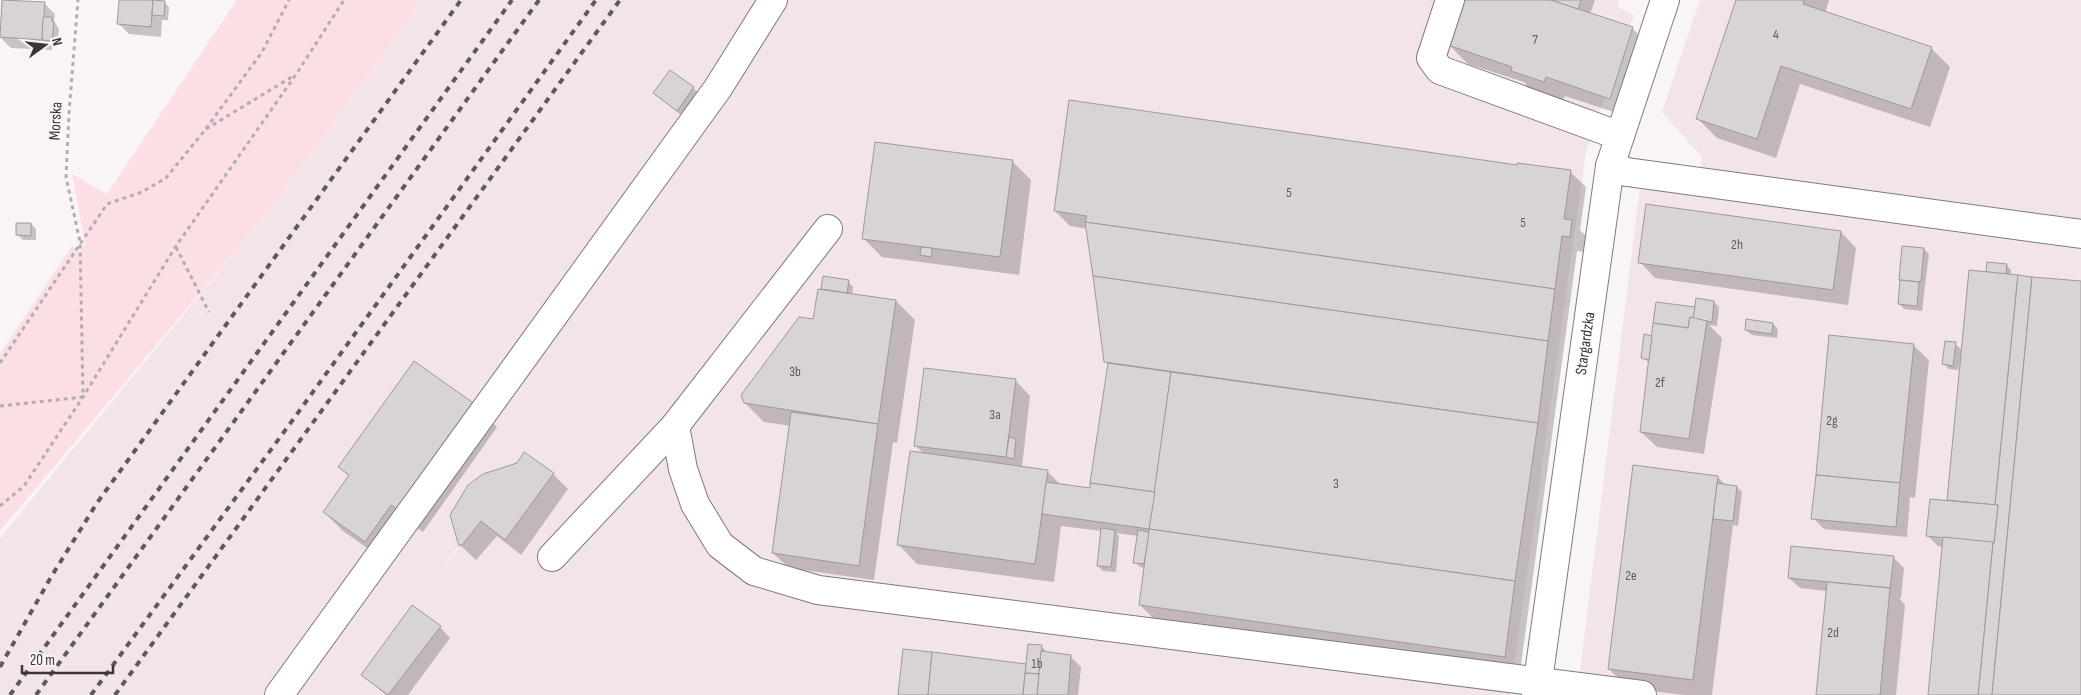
<svg xmlns="http://www.w3.org/2000/svg" width="2081" height="695" font-family="'Sofia Sans Condensed',sans-serif">
	<style>
		.built { fill: #f2e4e7; fill-rule: evenodd }
		.green { fill: #fcdfe4 }
		.shadow { fill: #0003; fill-rule: evenodd }
		.building { fill: #d8d3d4; stroke: #9e999a }
		.lines { fill: none; stroke-linecap: round; stroke-linejoin: round }
		.minor-casing { stroke: #7f7b7c; stroke-width: 30 }
		.path { stroke: #b2aeaf; stroke-width: 3; stroke-dasharray: 4 4; stroke-linecap: butt }
		.minor { stroke: #fff; stroke-width: 28 }
		.rail { stroke: #5d5a5a; stroke-width: 4; stroke-dasharray: 6 6; stroke-linecap: butt }
		.labels { text-anchor: middle; dominant-baseline: central; stroke-width: 5; stroke-linejoin: round; paint-order: stroke }
		.number-label { font-size: 14px; fill: #605d5e }
		.street-label { font-size: 16px; fill: #383636; stroke: #f9f4f5 }
	</style>
	<rect width="100%" height="100%" fill="#f9f4f5"/>
	<g class="built">
		<path d="M 423,0 L 1619,0 L 1617,7 L 1634,15 L 1586,151 L 1510,695 L 0,695 L 0,538 L 264,217 ZM 516,463 L 481,521 L 432,581 L 459,546 L 468,485 L 483,474 Z"/>
		<polygon points="1700,0 2081,0 2081,695 1577,695 1640,187 1696,193 1702,157 1662,112"/>
	</g>
	<polygon class="green" points="237,0 423,0 264,217 0,531 0,354 72,246 79,252 85,244 72,174 107,194"/>
	<g class="shadow">
		<polygon points="4,0 44,3 55,14 54,21 59,29 57,46 52,45 52,50 11,48 0,37"/>
		<polygon points="120,0 161,0 164,2 169,7 168,20 162,20 161,37 129,34 118,23"/>
		<polygon points="1464,0 1595,0 1590,14 1633,29 1652,48 1629,117 1565,96 1563,100 1531,90 1524,82 1468,64 1449,45"/>
		<polygon points="1737,0 1829,0 1825,13 1931,48 1950,67 1930,127 1800,84 1776,158 1717,138 1698,119"/>
		<polygon points="670,71 699,93 682,116 654,93"/>
		<polygon points="1012,161 1031,180 1019,275 882,257 863,238"/>
		<polygon points="1519,166 1570,172 1586,187 1580,230 1587,237 1585,252 1577,251 1520,672 1155,620 1140,605 1145,568 1140,567 1135,562 1138,536 1116,533 1119,536 1116,572 1103,571 1098,566 1102,531 1061,526 1054,582 917,564 898,544 924,454 916,446 1015,380 1030,396 1022,467 1047,471 1061,485 1091,489 1109,365 1106,361 1088,229 1070,226 1055,211"/>
		<polygon points="31,224 36,229 36,240 23,240 18,235"/>
		<polygon points="1841,232 1856,248 1848,305 1655,278 1640,262"/>
		<polygon points="1903,247 1924,249 1929,254 1922,311 1904,309 1899,303"/>
		<path d="M 2006,265 L 2011,270 L 2011,276 L 2081,283 L 2081,695 L 1929,695 L 1944,547 L 1938,546 L 1927,535 L 1950,502 L 1948,500 L 1989,274 ZM 1937,536 L 1944,536 L 1944,539 L 1937,538 Z"/>
		<polygon points="824,278 848,281 853,287 852,295 896,301 915,320 897,443 893,442 874,580 789,568 773,553 791,426 764,422 745,403 815,320"/>
		<polygon points="1714,302 1719,307 1717,326 1709,325 1722,338 1704,454 1657,447 1641,432 1650,363 1643,358 1653,337 1696,309"/>
		<polygon points="1773,324 1778,329 1777,338 1752,335 1746,330"/>
		<polygon points="1955,344 1962,350 1958,370 1949,369 1944,364"/>
		<polygon points="1913,345 1929,360 1915,498 1910,497 1907,537 1824,529 1813,518"/>
		<polygon points="478,408 497,427 423,532 411,523 384,560 343,531 324,512 350,477 339,467"/>
		<polygon points="553,474 568,489 521,555 497,536 476,560 460,545 452,515"/>
		<polygon points="1718,477 1726,486 1737,487 1742,492 1738,526 1733,525 1712,695 1684,695 1628,688 1609,669"/>
		<polygon points="1893,557 1904,568 1901,598 1899,598 1905,605 1896,695 1818,695 1827,591 1800,588 1789,578"/>
		<polygon points="440,627 450,638 408,695 386,695 362,675"/>
		<polygon points="1042,647 1047,652 1070,656 1081,667 1078,695 900,695 1025,665"/>
	</g>
	<g class="building">
		<polygon points="2,0 45,2 42,40 0,37"/>
		<polygon points="119,0 153,0 151,27 117,24"/>
		<polygon points="153,0 165,1 164,16 152,15"/>
		<polygon points="1463,0 1551,0 1633,27 1610,99 1546,77 1544,82 1511,71 1512,67 1448,45"/>
		<polygon points="1551,0 1581,0 1578,9"/>
		<polygon points="1736,0 1804,0 1803,4 1932,47 1911,109 1781,66 1757,139 1696,119"/>
		<polygon points="43,17 52,17 52,22 54,22 52,41 42,40"/>
		<polygon points="670,70 694,87 677,111 653,93"/>
		<polygon points="1069,100 1517,165 1517,163 1571,170 1564,219 1572,220 1570,237 1562,236 1555,289 1085,222 1087,216 1054,211"/>
		<polygon points="875,142 1013,160 1000,257 862,239"/>
		<polygon points="1646,204 1841,231 1833,290 1638,263"/>
		<polygon points="1085,222 1555,289 1548,341 1093,276"/>
		<polygon points="16,223 31,223 31,236 16,235"/>
		<polygon points="1902,246 1924,248 1921,282 1899,280"/>
		<polygon points="921,247 932,248 931,257 920,255"/>
		<polygon points="1987,262 2007,264 2006,274 1986,272"/>
		<polygon points="1969,270 2018,275 1995,505 1947,500"/>
		<polygon points="2018,275 2032,277 1992,695 1978,695 1993,542 1994,543 1998,505 1995,505"/>
		<polygon points="823,276 849,280 847,293 821,289"/>
		<polygon points="1093,276 1548,341 1538,423 1104,362"/>
		<polygon points="2032,277 2081,281 2081,695 1992,695"/>
		<polygon points="1900,280 1919,282 1917,306 1898,304"/>
		<polygon points="818,289 896,300 878,424 744,403 741,395 799,317 813,319"/>
		<polygon points="1696,298 1714,301 1712,322 1693,319"/>
		<polygon points="1656,302 1695,307 1693,318 1690,317 1688,328 1653,323"/>
		<polygon points="1690,317 1707,321 1689,439 1640,432 1653,323 1688,328"/>
		<polygon points="1746,319 1773,323 1772,334 1745,330"/>
		<polygon points="1644,334 1652,336 1649,360 1641,358"/>
		<polygon points="1829,335 1914,344 1900,483 1816,475"/>
		<polygon points="1945,341 1956,342 1953,366 1942,364"/>
		<polygon points="414,361 479,407 404,514 391,505 365,542 323,512 349,475 338,467"/>
		<polygon points="1108,363 1171,372 1155,492 1090,483"/>
		<polygon points="924,368 1016,379 1006,457 914,446"/>
		<polygon points="1171,372 1538,423 1515,581 1149,529"/>
		<polygon points="791,412 878,424 859,566 772,553"/>
		<polygon points="1009,437 1016,439 1014,459 1006,457"/>
		<polygon points="910,451 1048,470 1035,564 897,545"/>
		<polygon points="524,452 554,473 505,540 481,521 463,544 459,546 450,515 468,485 483,474 517,463"/>
		<polygon points="1633,465 1718,476 1693,680 1608,669"/>
		<polygon points="1816,475 1900,483 1896,527 1811,519"/>
		<polygon points="1046,482 1090,488 1090,483 1155,492 1149,529 1042,514"/>
		<polygon points="1717,483 1737,486 1733,521 1713,519"/>
		<polygon points="1930,499 1998,505 1994,543 1926,536"/>
		<polygon points="1101,528 1115,530 1111,567 1097,566"/>
		<polygon points="1149,529 1515,581 1505,657 1139,605"/>
		<polygon points="1138,530 1149,532 1144,564 1133,563"/>
		<polygon points="1943,537 1993,542 1978,695 1928,695"/>
		<polygon points="1791,546 1894,556 1890,588 1788,578"/>
		<polygon points="1827,582 1890,588 1880,695 1816,695"/>
		<polygon points="412,605 441,626 388,695 361,675"/>
		<polygon points="1028,644 1042,645 1039,674 1025,673"/>
		<polygon points="903,649 932,652 928,695 898,695"/>
		<polygon points="1041,651 1071,655 1068,695 1037,695"/>
		<polygon points="932,652 1026,664 1023,695 928,695"/>
		<polygon points="1025,673 1039,674 1037,695 1023,695"/>
	</g>
	<g class="lines">
		<defs>
			<g id="minor">
				<polyline points="1450,0 1431,58 1440,70 1620,136"/>
				<polyline points="1610,166 1627,172 2081,234"/>
				<polyline points="675,426 683,469 695,504 720,545 754,571 818,590 1642,695"/>
				<polyline points="552,557 675,426 828,229"/>
				<polyline points="279,695 718,88 773,0"/>
				<path id="s1" d="M 1536,695 L 1610,166 L 1665,0"/>
			</g>
		</defs>
		<use href="#minor" class="minor-casing"/>
		<g class="path">
			<polyline points="206,129 295,75"/>
			<polyline points="176,247 209,312"/>
			<polyline points="0,363 107,204 142,192 166,178 205,130 262,52 289,0"/>
			<polyline points="0,406 83,397 80,242 66,177 69,113 78,0"/>
			<polyline points="0,506 24,486 83,397 176,246 297,73 344,0"/>
		</g>
		<use href="#minor" class="minor"/>
		<g class="rail">
			<polyline points="0,667 51,577 97,503 461,0"/>
			<polyline points="10,695 512,0"/>
			<polyline points="36,695 539,0"/>
			<polyline points="91,695 292,421 596,0"/>
			<polyline points="115,695 620,0"/>
		</g>
	</g>
	<g class="labels">
		<g class="number-label">
			<text x="1776" y="34">4</text>
			<text x="1535" y="39">7</text>
			<text x="1289" y="192">5</text>
			<text x="1523" y="222">5</text>
			<text x="1737" y="244">2h</text>
			<text x="795" y="371">3b</text>
			<text x="1660" y="382">2f</text>
			<text x="995" y="414">3a</text>
			<text x="1832" y="420">2g</text>
			<text x="1336" y="483">3</text>
			<text x="1631" y="575">2e</text>
			<text x="1833" y="632">2d</text>
			<text x="1037" y="663">1b</text>
		</g>
		<g class="street-label">
			<text transform="translate(56 121) rotate(-87)">Morska</text>
			<text stroke="none"><textPath href="#s1" startOffset="355">Stargardzka</textPath></text>
		</g>
	</g>
	<g transform="translate(45 45) rotate(75)" stroke="#f9f4f5" stroke-width="4" paint-order="stroke">
	<path d="M0-4L9 19L0 12L-9 19Z" fill="#383636"/>
	<text y="-8" font-size="14" font-weight="bold" text-anchor="middle" fill="#383636">N</text>
	</g>
	<path d="M22 665v8h91v-8" fill="none" stroke="#383636" stroke-width="2.5"/>
	<text x="30" y="665" font-size="15" fill="#383636" stroke="#f9f4f5" stroke-width="4" paint-order="stroke">20 m</text>
</svg>
